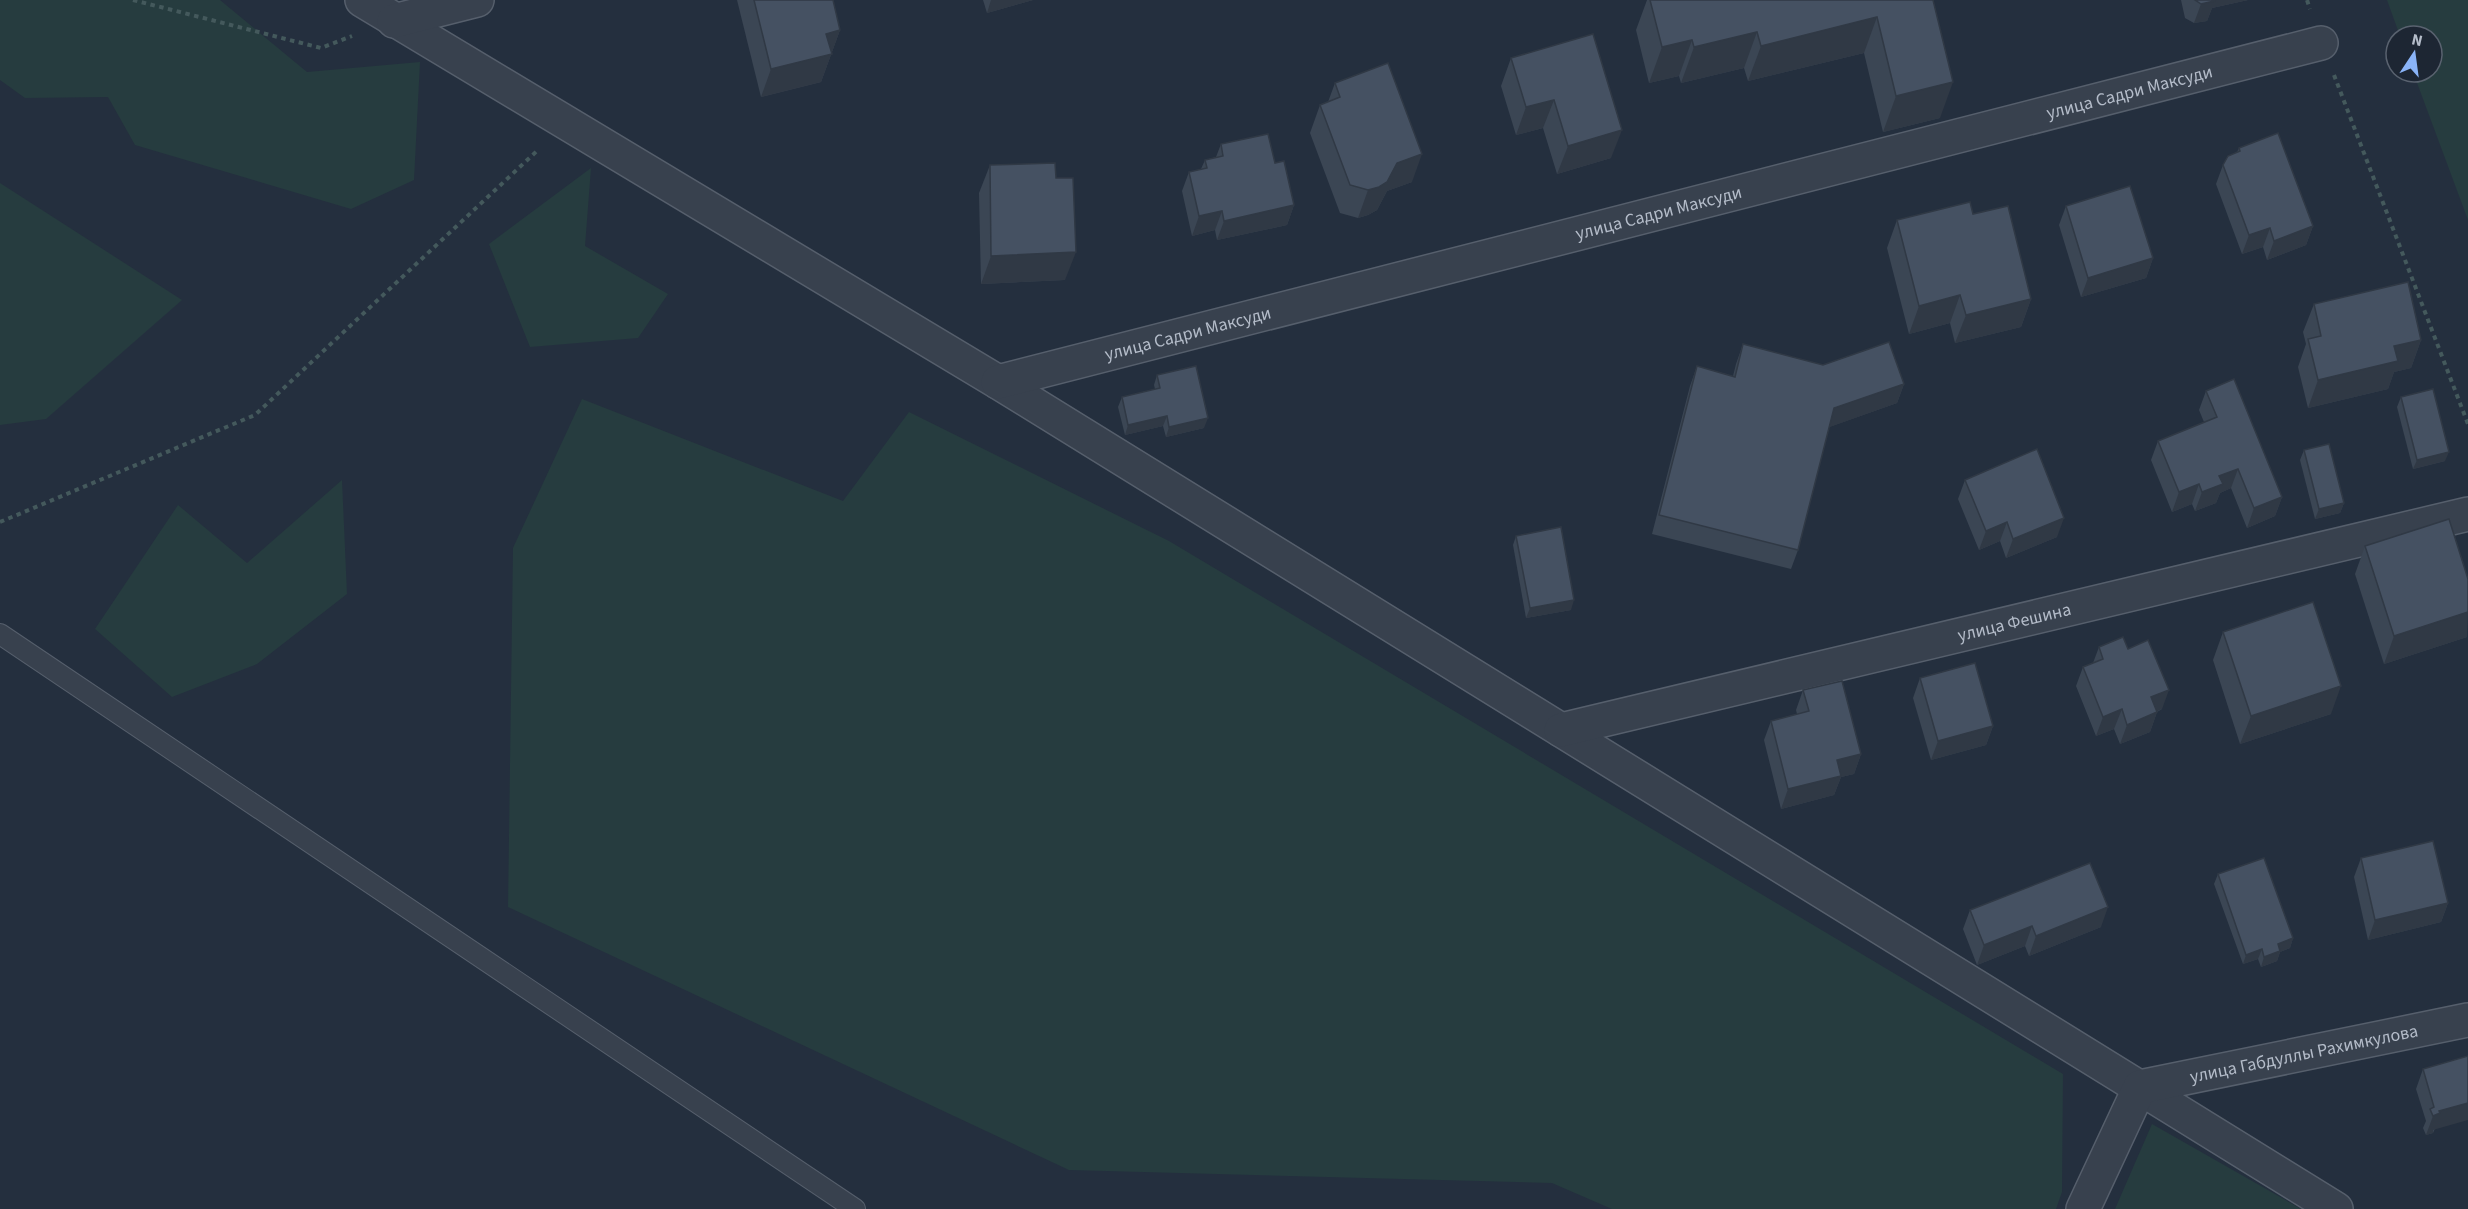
<svg xmlns="http://www.w3.org/2000/svg" width="2468" height="1209" font-family="'Source Sans 3',sans-serif">
	<style>
		.green { fill: #263c3f }
		.lines { fill: none; stroke-linecap: round; stroke-linejoin: round }
		.service-casing { stroke: #565f6c; stroke-width: 22 }
		.minor-casing { stroke: #565f6c; stroke-width: 36 }
		.path { stroke: #44595c; stroke-width: 4; stroke-dasharray: 4.5 4.5; stroke-linecap: butt }
		.service { stroke: #38414e; stroke-width: 20 }
		.minor { stroke: #38414e; stroke-width: 33 }
		.wall { fill: #3b4654 }
		.shaded-wall { fill: #303945 }
		.building { fill: #455162; stroke: #303945; stroke-width: 1.5 }
		.labels { text-anchor: middle; dominant-baseline: central; stroke-width: 6; stroke-linejoin: round; paint-order: stroke }
		.street-label { font-size: 18px; fill: #b4bcc9; stroke: #1d2633 }
	</style>
	<rect width="100%" height="100%" fill="#242f3e"/>
	<g class="green">
		<polygon points="0,0 220,0 307,72 420,62 414,180 351,209 135,145 108,97 25,98 0,80"/>
		<polygon points="2387,0 2468,0 2468,220 2413,72 2432,72 2432,36 2400,36"/>
		<polygon points="591,168 585,246 668,294 638,338 530,347 489,244"/>
		<polygon points="0,183 182,300 46,419 0,425"/>
		<polygon points="582,399 843,501 909,412 1169,541 2063,1074 2062,1192 2056,1209 1612,1209 1552,1183 1069,1170 508,907 513,548"/>
		<polygon points="342,480 347,594 257,664 172,697 95,629 178,505 247,563"/>
		<polygon points="2152,1124 2301,1209 2115,1209"/>
	</g>
	<g class="lines">
		<defs>
			<polyline id="service" points="0,634 855,1209"/>
			<g id="minor">
				<polyline points="362,0 998,382 2336,1209"/>
				<polyline points="394,21 477,0"/>
				<path id="s1" d="M 998,382 L 2321,43"/>
				<path id="s2" d="M 1561,730 L 2468,514"/>
				<path id="s3" d="M 2083,1209 L 2140,1087 L 2468,1020"/>
			</g>
		</defs>
		<use href="#service" class="service-casing"/>
		<use href="#minor" class="minor-casing"/>
		<g class="path">
			<polyline points="133,0 321,48 352,36"/>
			<polyline points="2307,0 2310,9"/>
			<polyline points="2334,75 2468,424"/>
			<polyline points="0,522 255,415 539,149"/>
		</g>
		<use href="#service" class="service"/>
		<use href="#minor" class="minor"/>
	</g>
	<g class="wall">
		<polygon points="737,0 833,0 840,30 821,82 761,97"/>
		<polygon points="983,0 1033,0 987,13"/>
		<polygon points="1647,0 1933,0 1940,118 1883,132 1864,53 1748,81 1744,68 1681,83 1679,76 1649,83 1636,30"/>
		<polygon points="2181,0 2248,0 2212,8 2207,21 2194,23 2185,18"/>
		<polygon points="1511,58 1611,158 1557,174 1543,128 1516,135 1501,86"/>
		<polygon points="1335,83 1412,182 1387,191 1377,210 1368,215 1358,218 1340,213 1310,133 1320,105 1328,102"/>
		<polygon points="1221,144 1275,163 1294,205 1287,225 1217,240 1215,230 1192,236 1182,191 1189,172 1201,169 1205,160 1216,157"/>
		<polygon points="2239,148 2313,226 2306,245 2267,260 2263,247 2242,254 2216,184 2223,165 2237,152"/>
		<polygon points="990,165 1056,178 1065,280 981,284 979,193"/>
		<polygon points="2066,206 2153,258 2146,278 2081,297 2059,225"/>
		<polygon points="1973,214 2031,299 2021,327 1955,343 1950,323 1909,334 1887,248 1897,220"/>
		<polygon points="2314,304 2421,340 2411,368 2394,372 2388,389 2308,408 2298,367 2306,344 2303,332"/>
		<polygon points="1743,344 1823,365 1904,384 1897,403 1829,427 1798,550 1791,569 1652,534 1690,386 1697,366 1733,376 1736,364"/>
		<polygon points="1157,375 1204,428 1166,437 1163,426 1125,435 1118,407 1122,397 1155,389 1154,385"/>
		<polygon points="2206,391 2282,497 2275,516 2247,528 2231,488 2220,493 2216,503 2195,511 2192,504 2172,512 2151,460 2158,441 2204,422 2199,410"/>
		<polygon points="2401,397 2445,461 2413,469 2397,407"/>
		<polygon points="2304,450 2344,503 2340,513 2315,519 2300,460"/>
		<polygon points="1965,480 2057,537 2006,558 2000,541 1979,550 1958,499"/>
		<polygon points="1516,536 1571,610 1526,618 1513,545"/>
		<polygon points="2365,546 2467,637 2384,664 2355,574"/>
		<polygon points="2223,632 2331,714 2240,744 2213,660"/>
		<polygon points="2099,647 2128,649 2162,709 2157,712 2150,732 2120,744 2114,729 2096,736 2076,686 2083,667 2093,663"/>
		<polygon points="1920,678 1993,726 1986,745 1931,760 1913,698"/>
		<polygon points="1803,690 1861,754 1854,774 1841,777 1834,795 1781,809 1764,740 1771,721 1797,714 1796,710"/>
		<polygon points="2361,858 2448,903 2441,922 2368,940 2354,877"/>
		<polygon points="2218,874 2293,938 2290,948 2280,952 2277,961 2261,967 2258,959 2243,964 2214,884"/>
		<polygon points="1970,910 2101,927 2029,956 2025,946 1977,965 1963,929"/>
		<polygon points="2468,1056 2433,1133 2426,1135 2423,1128 2426,1121 2416,1089 2423,1069"/>
	</g>
	<g class="shaded-wall">
		<polygon points="991,0 1033,0 987,13"/>
		<polygon points="2215,0 2248,0 2212,8 2207,21 2194,23 2201,4"/>
		<polygon points="1877,17 1864,53 1748,81 1761,46"/>
		<polygon points="840,30 821,82 761,97 771,69 826,34"/>
		<polygon points="1757,32 1744,68 1681,83 1694,47"/>
		<polygon points="1692,40 1679,76 1649,83 1662,47"/>
		<polygon points="1953,82 1940,118 1883,132 1896,96"/>
		<polygon points="1554,100 1543,128 1516,135 1526,107"/>
		<polygon points="1622,130 1611,158 1557,174 1568,146"/>
		<polygon points="1422,154 1412,182 1387,191 1377,210 1368,215 1358,218 1368,190 1397,163"/>
		<polygon points="1294,205 1287,225 1217,240 1224,221"/>
		<polygon points="1222,211 1215,230 1192,236 1199,216"/>
		<polygon points="2313,226 2306,245 2267,260 2274,241"/>
		<polygon points="2270,228 2263,247 2242,254 2249,235"/>
		<polygon points="1076,252 1065,280 981,284 991,256"/>
		<polygon points="2153,258 2146,278 2081,297 2088,278"/>
		<polygon points="1960,295 1950,323 1909,334 1919,306"/>
		<polygon points="2031,299 2021,327 1955,343 1966,315"/>
		<polygon points="2421,340 2411,368 2394,372 2388,389 2308,408 2318,380 2394,346"/>
		<polygon points="1904,384 1897,403 1827,428 1834,408"/>
		<polygon points="1167,416 1163,426 1125,435 1128,425"/>
		<polygon points="1208,418 1204,428 1166,437 1169,427"/>
		<polygon points="2449,452 2445,461 2413,469 2417,460"/>
		<polygon points="2238,469 2231,488 2220,493 2216,503 2195,511 2202,492 2219,476"/>
		<polygon points="2199,484 2192,504 2172,512 2179,492"/>
		<polygon points="2282,497 2275,516 2247,528 2254,508"/>
		<polygon points="2344,503 2340,513 2315,519 2319,509"/>
		<polygon points="2064,518 2057,537 2006,558 2013,539"/>
		<polygon points="2007,522 2000,541 1979,550 1986,531"/>
		<polygon points="1574,600 1571,610 1526,618 1530,608"/>
		<polygon points="2468,612 2467,637 2384,664 2394,636"/>
		<polygon points="2341,686 2331,714 2240,744 2251,716"/>
		<polygon points="2169,690 2162,709 2144,717 2151,697"/>
		<polygon points="2122,709 2114,729 2096,736 2103,717"/>
		<polygon points="2157,712 2150,732 2120,744 2127,725"/>
		<polygon points="1993,726 1986,745 1931,760 1938,741"/>
		<polygon points="1861,754 1854,774 1841,777 1834,795 1781,809 1788,789 1837,760"/>
		<polygon points="2448,903 2441,922 2368,940 2375,920"/>
		<polygon points="2108,907 2101,927 2029,956 2036,936"/>
		<polygon points="2032,926 2025,946 1977,965 1984,945"/>
		<polygon points="2293,938 2290,948 2280,952 2277,961 2261,967 2264,957 2278,944"/>
		<polygon points="2262,949 2258,959 2243,964 2246,955"/>
		<polygon points="2468,1103 2468,1120 2433,1130 2433,1133 2426,1135 2433,1116 2439,1111"/>
	</g>
	<g class="building">
		<polygon points="754,0 833,0 840,30 826,34 832,54 771,69"/>
		<polygon points="1650,0 1933,0 1953,82 1896,96 1877,17 1761,46 1757,32 1694,47 1692,40 1662,47"/>
		<polygon points="2195,0 2215,0 2214,1 2201,4"/>
		<polygon points="1593,34 1622,130 1568,146 1554,100 1526,107 1511,58"/>
		<polygon points="1388,63 1422,154 1397,163 1387,182 1379,187 1368,190 1350,185 1320,105 1340,97 1335,83"/>
		<polygon points="2278,133 2313,226 2274,241 2270,228 2249,235 2223,165 2228,156 2240,151 2239,148"/>
		<polygon points="1268,134 1275,163 1284,161 1294,205 1224,221 1222,211 1199,216 1189,172 1207,168 1205,160 1223,156 1221,144"/>
		<polygon points="1055,163 1056,178 1073,178 1076,252 991,256 990,165"/>
		<polygon points="2130,186 2153,258 2088,278 2066,206"/>
		<polygon points="1970,202 1973,214 2008,206 2031,299 1966,315 1960,295 1919,306 1897,220"/>
		<polygon points="2408,282 2421,340 2394,346 2398,361 2318,380 2308,339 2321,336 2314,304"/>
		<polygon points="1889,342 1904,384 1834,408 1798,550 1659,515 1697,366 1735,377 1743,344 1823,365"/>
		<polygon points="1196,366 1208,418 1169,427 1167,416 1128,425 1122,397 1160,388 1157,375"/>
		<polygon points="2234,379 2282,497 2254,508 2238,469 2219,476 2223,484 2202,492 2199,484 2179,492 2158,441 2217,417 2206,391"/>
		<polygon points="2433,389 2449,452 2417,460 2401,397"/>
		<polygon points="2329,444 2344,503 2319,509 2304,450"/>
		<polygon points="2037,449 2064,518 2013,539 2007,522 1986,531 1965,480"/>
		<polygon points="2449,519 2468,579 2468,612 2394,636 2365,546"/>
		<polygon points="1561,527 1574,600 1530,608 1516,536"/>
		<polygon points="2313,602 2341,686 2251,716 2223,632"/>
		<polygon points="2123,637 2128,649 2148,640 2169,690 2151,697 2157,712 2127,725 2122,709 2103,717 2083,667 2103,659 2099,647"/>
		<polygon points="1975,663 1993,726 1938,741 1920,678"/>
		<polygon points="1842,681 1861,754 1837,760 1841,776 1788,789 1771,721 1809,711 1803,690"/>
		<polygon points="2433,841 2448,903 2375,920 2361,858"/>
		<polygon points="2264,858 2293,938 2278,944 2280,951 2264,957 2262,949 2246,955 2218,874"/>
		<polygon points="2090,863 2108,907 2036,936 2032,926 1984,945 1970,910"/>
		<polygon points="2468,1056 2468,1103 2439,1111 2440,1113 2433,1116 2430,1109 2434,1107 2423,1069"/>
	</g>
	<g class="labels">
		<g class="street-label">
			<text stroke="none"><textPath href="#s1" startOffset="1168">улица Садри Максуди</textPath></text>
			<text stroke="none"><textPath href="#s1" startOffset="682">улица Садри Максуди</textPath></text>
			<text stroke="none"><textPath href="#s1" startOffset="196">улица Садри Максуди</textPath></text>
			<text stroke="none"><textPath href="#s2" startOffset="466">улица Фешина</textPath></text>
			<text stroke="none"><textPath href="#s3" startOffset="302">улица Габдуллы Рахимкулова</textPath></text>
		</g>
	</g>
	<g transform="translate(2414 54) rotate(13)"><circle r="28" fill="#1d2633" stroke="#59626f" stroke-width="1.5"/>
	<path d="M0-4.5L10 22L0 15L-10 22Z" fill="#8ab4f8"/>
	<text y="-9" font-size="16" font-weight="bold" text-anchor="middle" fill="#b4bcc9">N</text>
	</g>
</svg>
